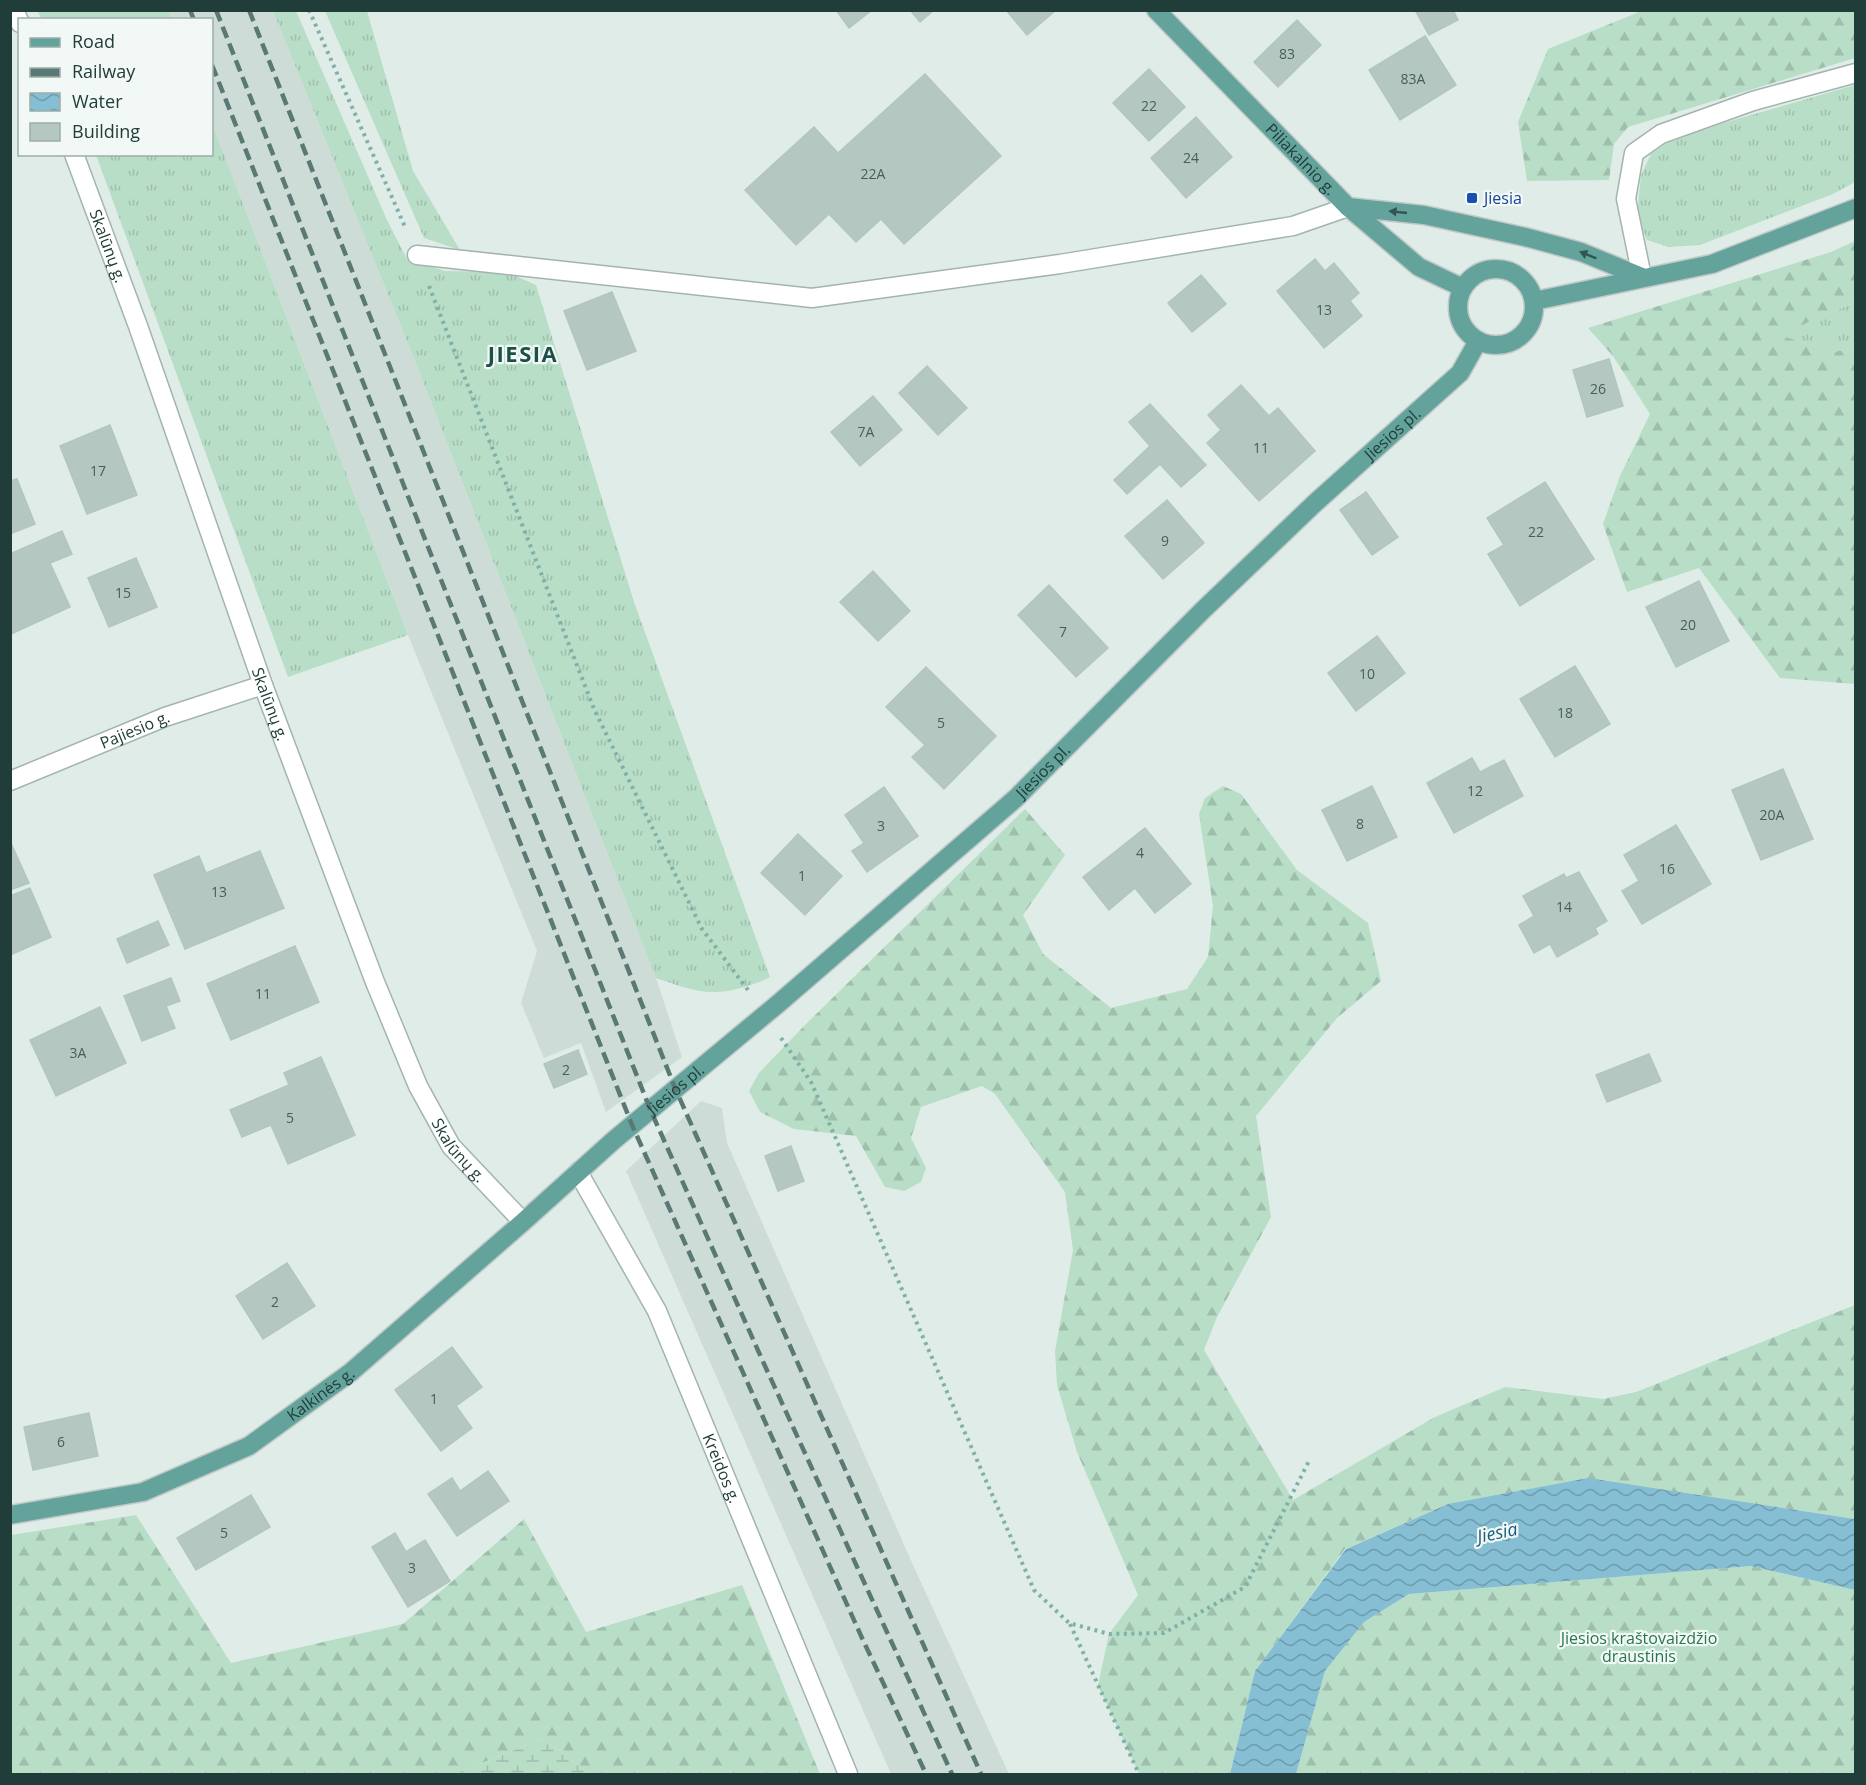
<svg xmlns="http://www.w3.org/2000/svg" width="1866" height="1785" font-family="'Open Sans',sans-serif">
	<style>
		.built { fill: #cedcd7 }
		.grass { fill: url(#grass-tufts) }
		.forest { fill: url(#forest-firs) }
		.wetland { fill: url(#wetland-marsh) }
		.water { fill: url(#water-waves) }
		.building { fill: #b5c7c1; stroke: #b2c6c0; stroke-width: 1.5 }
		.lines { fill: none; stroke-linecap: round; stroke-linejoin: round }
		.minor-casing { stroke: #a3b4b0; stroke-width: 21 }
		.major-casing { stroke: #c1c9c8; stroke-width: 21 }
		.path { stroke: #7fb1a7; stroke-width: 4; stroke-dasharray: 3 4.5; stroke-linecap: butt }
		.minor { stroke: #fff; stroke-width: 18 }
		.major { stroke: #63a39b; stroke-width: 18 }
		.rail { stroke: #5a7974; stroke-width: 4.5; stroke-dasharray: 12 6; stroke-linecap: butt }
		.oneway { fill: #315652 }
		.transit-dot { fill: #1a4fb4; stroke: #f1f8f5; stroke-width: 2 }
		.labels { text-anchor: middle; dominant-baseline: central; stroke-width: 4.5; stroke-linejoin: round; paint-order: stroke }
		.number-label { font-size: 14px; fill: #45605b }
		.street-label { font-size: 16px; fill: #203d39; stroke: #f1f8f5 }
		.transit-label { font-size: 16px; fill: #164399; stroke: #f1f8f5; text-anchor: start }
		.park-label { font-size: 16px; fill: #297550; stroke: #f1f8f5 }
		.water-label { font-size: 18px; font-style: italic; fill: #185e7b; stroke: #f1f8f5 }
		.district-label { font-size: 22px; font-weight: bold; letter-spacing: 1.5px; fill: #1b5049; stroke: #f1f8f5 }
	</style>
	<defs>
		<pattern id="grass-tufts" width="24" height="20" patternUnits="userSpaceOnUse" patternTransform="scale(1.5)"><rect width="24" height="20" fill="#b8dec7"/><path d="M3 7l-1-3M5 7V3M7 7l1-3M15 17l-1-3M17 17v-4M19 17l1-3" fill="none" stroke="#9ebfac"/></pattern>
		<pattern id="forest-firs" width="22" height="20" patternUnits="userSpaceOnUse" patternTransform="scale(1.5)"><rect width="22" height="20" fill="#b8dec7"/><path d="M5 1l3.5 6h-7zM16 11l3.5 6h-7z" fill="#9ebfac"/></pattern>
		<pattern id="wetland-marsh" width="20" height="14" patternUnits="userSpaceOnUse" patternTransform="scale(1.5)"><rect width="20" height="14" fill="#b8dec7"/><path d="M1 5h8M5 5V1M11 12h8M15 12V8" fill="none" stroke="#9ebfac"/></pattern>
		<pattern id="water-waves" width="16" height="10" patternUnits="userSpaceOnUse" patternTransform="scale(1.5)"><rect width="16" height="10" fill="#86bed3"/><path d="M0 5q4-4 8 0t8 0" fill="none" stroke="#6d9cac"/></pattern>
	</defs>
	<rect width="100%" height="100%" fill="#e0ece8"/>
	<g class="built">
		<polygon points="168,11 273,11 415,361 656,978 682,1057 606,1112 581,1043 544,1058 521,1003 537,951 408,635 212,123 212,20 172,19"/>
		<polygon points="701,1101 722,1108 727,1143 913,1565 1009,1774 891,1774 626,1171"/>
	</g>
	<g class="grass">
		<polygon points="37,11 168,11 172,19 42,19"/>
		<path d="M 273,11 L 296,11 L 387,220 L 407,259 L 445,271 L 507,272 L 536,285 L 634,602 L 770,977 C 757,984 731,992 716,992 C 696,993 674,984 656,978 L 415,361 Z"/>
		<polygon points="325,11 367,11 413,171 460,250 424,238"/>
		<polygon points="1855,85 1855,182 1833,194 1700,245 1669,247 1647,240 1637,215 1641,175 1651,154 1667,143 1720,124"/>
		<polygon points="212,123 408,635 288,677 96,155 212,154"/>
		<polygon points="1855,302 1855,348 1833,352 1778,335"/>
	</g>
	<g class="forest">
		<polygon points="1644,10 1855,11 1855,58 1628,127 1614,144 1609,180 1527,181 1518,122 1548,49"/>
		<polygon points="1855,241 1855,302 1779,335 1833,352 1855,348 1855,684 1780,678 1699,568 1627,592 1603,524 1620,476 1650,414 1613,356 1588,328 1831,252"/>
		<polygon points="1223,786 1241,794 1297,870 1368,923 1381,981 1337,1018 1256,1116 1271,1217 1217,1317 1204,1350 1293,1500 1433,1418 1505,1387 1603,1399 1636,1392 1855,1305 1855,1519 1776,1507 1448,1504 1345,1549 1255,1671 1230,1774 1139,1774 1098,1685 1109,1634 1138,1595 1077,1452 1057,1385 1055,1351 1073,1250 1065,1192 995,1094 982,1086 921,1107 911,1138 926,1168 921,1182 904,1191 885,1187 856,1136 794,1129 760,1112 749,1091 759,1073 804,1026 1025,809 1065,855 1023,915 1043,954 1111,1008 1187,989 1208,957 1213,906 1199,814 1205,798"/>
		<polygon points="136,1515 231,1663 403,1624 524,1519 586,1632 742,1585 820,1774 591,1774 543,1739 454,1774 11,1774 11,1535"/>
		<polygon points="1751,1566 1855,1590 1855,1774 1296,1774 1325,1671 1364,1622 1409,1594"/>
	</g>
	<polygon class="wetland" points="543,1739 591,1774 454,1774"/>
	<polygon class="water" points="1588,1478 1855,1519 1855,1590 1751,1566 1409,1594 1364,1622 1325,1671 1296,1774 1230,1774 1255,1671 1346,1549 1448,1504"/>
	<g class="building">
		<polygon points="836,10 872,10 849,28"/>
		<polygon points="910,10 934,10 920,22"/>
		<polygon points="1006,10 1056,10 1027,35"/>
		<polygon points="1415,10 1453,10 1458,20 1429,35"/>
		<polygon points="1297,20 1321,45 1278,87 1254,62"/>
		<polygon points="1425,36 1456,85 1400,120 1369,70"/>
		<polygon points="1149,69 1185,107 1149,141 1113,103"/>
		<polygon points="925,74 1001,156 904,244 881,219 856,242 829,214 796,245 745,190 814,127 838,153"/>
		<polygon points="1196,117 1232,157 1186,198 1151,158"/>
		<polygon points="1315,259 1325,271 1334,263 1359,293 1350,301 1362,316 1324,348 1277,291"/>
		<polygon points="1201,275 1226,304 1192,332 1168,303"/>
		<polygon points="612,292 636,351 587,370 564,311"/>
		<polygon points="1609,359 1623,406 1587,417 1573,370"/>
		<polygon points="927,366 967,408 938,435 899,393"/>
		<polygon points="1241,385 1269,416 1278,408 1315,451 1259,501 1207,443 1221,430 1208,415"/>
		<polygon points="873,396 902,430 860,466 831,432"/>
		<polygon points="1150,404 1206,465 1181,487 1160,464 1127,494 1114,480 1150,446 1129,422"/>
		<polygon points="110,425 137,495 87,514 60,446"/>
		<polygon points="17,479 35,524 10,534 10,481"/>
		<polygon points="1545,482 1594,559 1520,606 1488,554 1504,545 1487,518"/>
		<polygon points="1366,492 1398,537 1372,555 1340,510"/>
		<polygon points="1167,500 1204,543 1163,579 1125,536"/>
		<polygon points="62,531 72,554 50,563 70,607 11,634 10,554"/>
		<polygon points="136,558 157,607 109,627 88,578"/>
		<polygon points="873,571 910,611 878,641 840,602"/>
		<polygon points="1699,581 1729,641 1676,667 1646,607"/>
		<polygon points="1049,585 1108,648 1076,677 1018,615"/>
		<polygon points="1377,636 1405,673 1356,711 1328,673"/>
		<polygon points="1575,666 1610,724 1555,757 1520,699"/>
		<polygon points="926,667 996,736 944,789 912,757 925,745 886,707"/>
		<polygon points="1472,758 1480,772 1504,760 1523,796 1454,833 1427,783"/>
		<polygon points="1783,769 1813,839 1761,860 1732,790"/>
		<polygon points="1372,786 1397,837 1347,861 1322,810"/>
		<polygon points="884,787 918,836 867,872 852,851 864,843 845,815"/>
		<polygon points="1676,825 1711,884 1642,924 1622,891 1639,881 1624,855"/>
		<polygon points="1145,828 1191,884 1155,913 1135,888 1109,910 1083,877"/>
		<polygon points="798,834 842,876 805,915 761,873"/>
		<polygon points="10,841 29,883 10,890"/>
		<polygon points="260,851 284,908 185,949 154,875 199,856 206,873"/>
		<polygon points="1579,872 1607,921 1595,928 1598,934 1557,957 1550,944 1534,953 1519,925 1534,916 1523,896 1564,874 1566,878"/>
		<polygon points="30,888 51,937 10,955 10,896"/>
		<polygon points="158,921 169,945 127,963 117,939"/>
		<polygon points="295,946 319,1002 231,1040 207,984"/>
		<polygon points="171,978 180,1001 166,1006 175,1028 142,1041 124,996"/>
		<polygon points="100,1007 126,1063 56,1096 30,1040"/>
		<polygon points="578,1050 587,1074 554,1088 544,1064"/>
		<polygon points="1649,1054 1661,1081 1607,1102 1596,1075"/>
		<polygon points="321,1057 355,1135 288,1164 271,1125 242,1137 230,1110 289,1085 284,1073"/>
		<polygon points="791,1146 804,1181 778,1191 765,1156"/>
		<polygon points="287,1263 315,1306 263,1339 236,1296"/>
		<polygon points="452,1347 482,1387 456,1406 472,1428 441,1451 395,1390"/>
		<polygon points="89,1413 98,1456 33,1470 24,1427"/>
		<polygon points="488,1471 509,1501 457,1536 428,1494 452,1478 460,1491"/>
		<polygon points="251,1495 270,1527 196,1570 177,1538"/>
		<polygon points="395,1533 406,1552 425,1540 450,1581 408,1607 372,1547"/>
	</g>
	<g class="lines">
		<defs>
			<g id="minor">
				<polyline points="14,10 20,23"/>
				<path id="s1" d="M 74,154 L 138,326 L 263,685 L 375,982 L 418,1086 L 451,1146 L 523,1222"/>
				<polyline points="417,255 812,298 1060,264 1293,226 1348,207"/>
				<polyline points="1642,277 1626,199 1634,153 1661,134 1753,101 1856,73"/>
				<path id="s2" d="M 10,781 L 165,717 L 263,685"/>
				<path id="s3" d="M 578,1172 L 657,1311 L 848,1774"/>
			</g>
			<g id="major">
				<path id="s4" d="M 1156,10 L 1348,207 L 1419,267 L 1463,288"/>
				<polyline points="1348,207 1424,215 1525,237 1581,252 1642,277"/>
				<circle cx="1496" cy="307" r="38"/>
				<polyline points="1534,301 1712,264 1856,208"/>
				<path id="s5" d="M 10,1515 L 143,1492 L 249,1446 L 351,1372 L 523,1222 L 614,1140 L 779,1003 L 1016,798 L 1203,610 L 1315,503 L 1460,373 L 1478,341"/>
			</g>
		</defs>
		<use href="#minor" class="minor-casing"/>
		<use href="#major" class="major-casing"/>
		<g class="path">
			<polyline points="309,10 406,229"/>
			<polyline points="429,286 594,709 702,929 748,990"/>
			<polyline points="781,1038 811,1082 1034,1590 1069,1623 1109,1634 1164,1633 1245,1587 1310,1459"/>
			<polyline points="1070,1624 1139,1774"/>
		</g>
		<use href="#minor" class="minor"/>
		<use href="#major" class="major"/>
		<g class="rail">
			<polyline points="190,10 194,20"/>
			<polyline points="216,10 650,1109 765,1366 952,1774"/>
			<polyline points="249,10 675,1088 981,1774"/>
			<polyline points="212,65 632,1125 862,1638 926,1774"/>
		</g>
	</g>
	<defs><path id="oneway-solid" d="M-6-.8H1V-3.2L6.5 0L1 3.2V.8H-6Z" transform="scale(1.5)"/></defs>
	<g class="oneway">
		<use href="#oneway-solid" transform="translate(1398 212) rotate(-174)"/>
		<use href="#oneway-solid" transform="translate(1588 255) rotate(-158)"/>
	</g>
	<rect class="transit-dot" x="1466" y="192" width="12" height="12" rx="3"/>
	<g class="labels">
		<g class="number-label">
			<text x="1287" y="53">83</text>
			<text x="1413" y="78">83A</text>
			<text x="1149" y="105">22</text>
			<text x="1191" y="157">24</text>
			<text x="873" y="173">22A</text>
			<text x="1324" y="309">13</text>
			<text x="1598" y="388">26</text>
			<text x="866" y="431">7A</text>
			<text x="1261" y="447">11</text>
			<text x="98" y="470">17</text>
			<text x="1536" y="531">22</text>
			<text x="1165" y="540">9</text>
			<text x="123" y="592">15</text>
			<text x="1688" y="624">20</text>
			<text x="1063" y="631">7</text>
			<text x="1367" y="673">10</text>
			<text x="1565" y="712">18</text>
			<text x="941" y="722">5</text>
			<text x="1475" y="790">12</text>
			<text x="1772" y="814">20A</text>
			<text x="1360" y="823">8</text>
			<text x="881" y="825">3</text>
			<text x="1140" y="852">4</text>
			<text x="1667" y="868">16</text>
			<text x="802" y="875">1</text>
			<text x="219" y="891">13</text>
			<text x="1564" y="906">14</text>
			<text x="263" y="993">11</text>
			<text x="78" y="1052">3A</text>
			<text x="566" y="1069">2</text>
			<text x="290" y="1117">5</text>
			<text x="275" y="1301">2</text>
			<text x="434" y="1398">1</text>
			<text x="61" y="1441">6</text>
			<text x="224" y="1532">5</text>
			<text x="412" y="1567">3</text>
		</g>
		<g class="street-label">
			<text stroke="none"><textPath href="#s4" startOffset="208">Piliakalnio g.</textPath></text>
			<text stroke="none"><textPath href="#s1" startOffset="98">Skalūnų g.</textPath></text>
			<text stroke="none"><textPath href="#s5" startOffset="1779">Jiesios pl.</textPath></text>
			<text stroke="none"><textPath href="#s1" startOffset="584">Skalūnų g.</textPath></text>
			<text stroke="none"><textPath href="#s2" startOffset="135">Pajiesio g.</textPath></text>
			<text stroke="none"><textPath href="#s5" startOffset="1293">Jiesios pl.</textPath></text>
			<text stroke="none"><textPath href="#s5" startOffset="807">Jiesios pl.</textPath></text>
			<text stroke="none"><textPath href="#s1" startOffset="1070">Skalūnų g.</textPath></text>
			<text stroke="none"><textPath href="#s5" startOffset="339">Kalkinės g.</textPath></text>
			<text stroke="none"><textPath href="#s3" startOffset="330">Kreidos g.</textPath></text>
		</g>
		<g class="transit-label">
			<text x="1484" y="198">Jiesia</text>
		</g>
		<g class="park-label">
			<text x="1639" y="1638">Jiesios kraštovaizdžio<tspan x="1639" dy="18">draustinis</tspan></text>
		</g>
		<g class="water-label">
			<text transform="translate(1497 1532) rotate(-12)">Jiesia</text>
		</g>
		<g class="district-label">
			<text x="523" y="353">JIESIA</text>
		</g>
	</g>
	<rect width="1866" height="1785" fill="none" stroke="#203d39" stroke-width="24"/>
	<rect x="18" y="18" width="195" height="138" fill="#f1f8f5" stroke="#9dadaa" stroke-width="1.5"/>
	<rect x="30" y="38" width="30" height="9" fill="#63a39b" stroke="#9dadaa" stroke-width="1.5"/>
	<text x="72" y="48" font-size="18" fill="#203d39">Road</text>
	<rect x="30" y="68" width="30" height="9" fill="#5a7974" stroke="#9dadaa" stroke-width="1.5"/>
	<text x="72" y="78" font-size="18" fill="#203d39">Railway</text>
	<rect x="30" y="93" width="30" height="18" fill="url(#water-waves)" stroke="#9dadaa" stroke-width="1.5"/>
	<text x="72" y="108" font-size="18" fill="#203d39">Water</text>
	<rect x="30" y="123" width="30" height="18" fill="#b5c7c1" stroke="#9dadaa" stroke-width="1.5"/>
	<text x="72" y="138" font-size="18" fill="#203d39">Building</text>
</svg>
